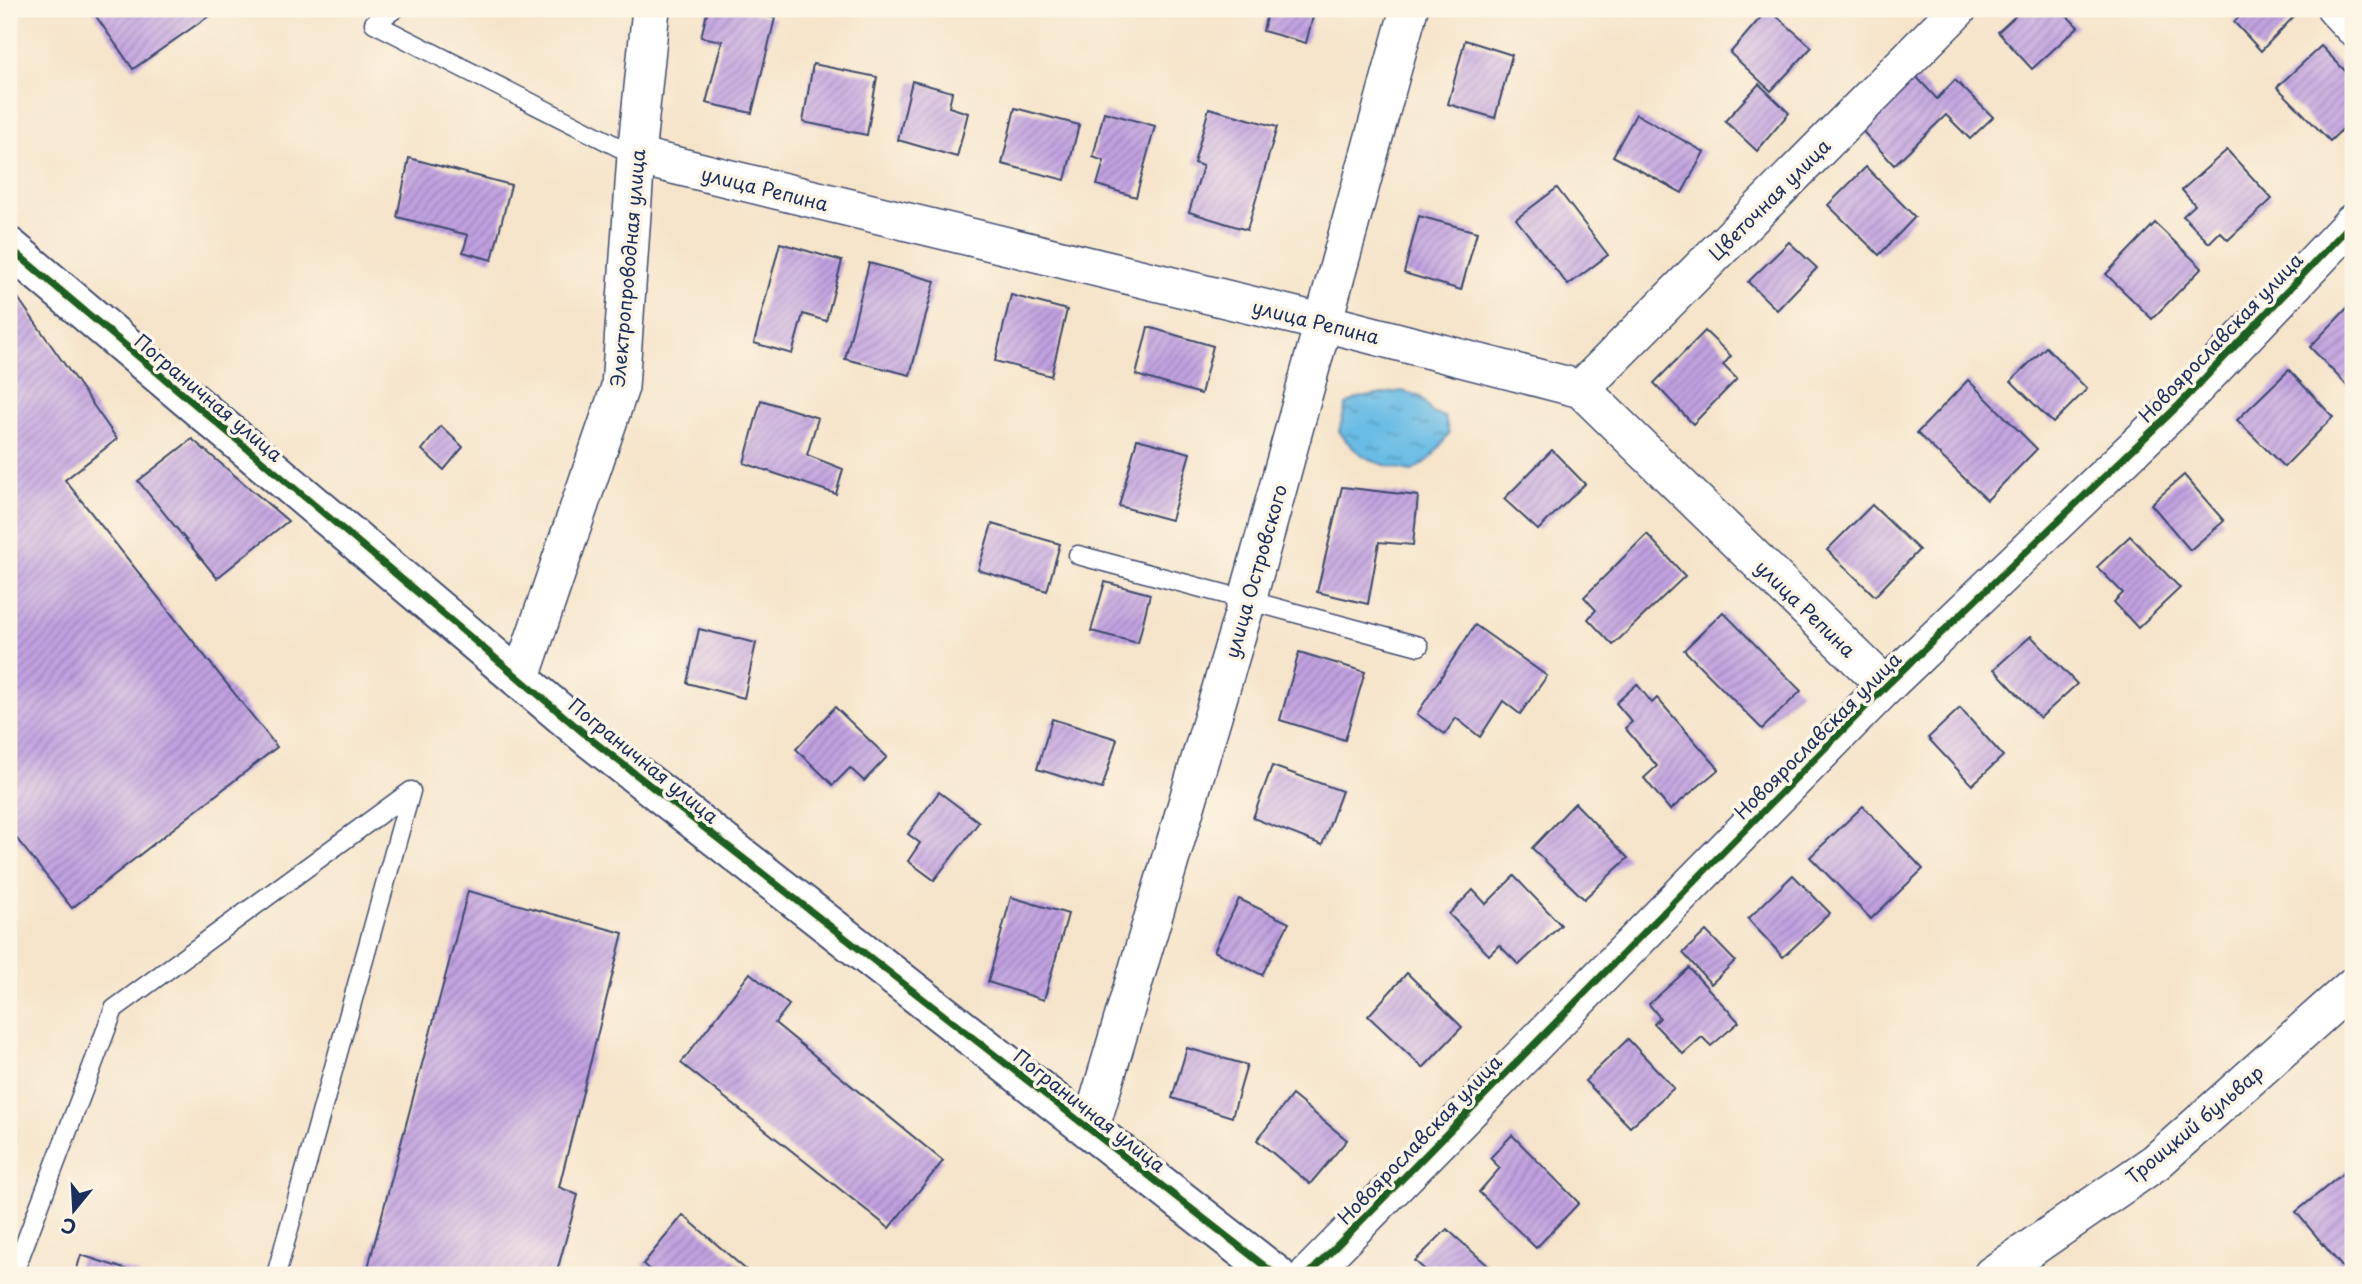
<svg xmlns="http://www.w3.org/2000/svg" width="2362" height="1284" font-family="'Playpen Sans',sans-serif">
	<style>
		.water { fill: url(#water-ripples); stroke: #4276a2; stroke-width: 2 }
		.building { fill: url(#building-hatch) }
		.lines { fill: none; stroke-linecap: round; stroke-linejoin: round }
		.service-casing { stroke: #3c4a6e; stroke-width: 21 }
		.minor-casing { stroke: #3c4a6e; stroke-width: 40 }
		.tertiary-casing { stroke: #3c4a6e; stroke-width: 42 }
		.service { stroke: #fff; stroke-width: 18 }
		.minor { stroke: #fff; stroke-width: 37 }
		.tertiary { stroke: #fff; stroke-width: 38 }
		.cycleway-casing { stroke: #fcf5e5; stroke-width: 11 }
		.cycleway { stroke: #1b5e20; stroke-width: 7 }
		.labels { text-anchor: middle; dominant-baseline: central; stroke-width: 7; stroke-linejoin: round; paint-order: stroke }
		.street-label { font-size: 19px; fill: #1b2f5e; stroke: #fcf5e5 }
	</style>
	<defs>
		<pattern id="water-ripples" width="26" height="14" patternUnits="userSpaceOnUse" patternTransform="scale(1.75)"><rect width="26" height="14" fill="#69bce5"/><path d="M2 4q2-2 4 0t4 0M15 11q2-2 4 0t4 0" fill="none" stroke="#5699bd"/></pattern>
		<pattern id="building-hatch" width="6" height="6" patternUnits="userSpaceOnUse" patternTransform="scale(1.75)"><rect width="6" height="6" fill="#c1a1e0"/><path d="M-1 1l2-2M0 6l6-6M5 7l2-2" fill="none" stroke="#9c84b9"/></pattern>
	</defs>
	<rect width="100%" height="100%" fill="#fcf5e5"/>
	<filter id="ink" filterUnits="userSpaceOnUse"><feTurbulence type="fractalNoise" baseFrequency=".0143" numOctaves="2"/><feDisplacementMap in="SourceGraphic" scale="14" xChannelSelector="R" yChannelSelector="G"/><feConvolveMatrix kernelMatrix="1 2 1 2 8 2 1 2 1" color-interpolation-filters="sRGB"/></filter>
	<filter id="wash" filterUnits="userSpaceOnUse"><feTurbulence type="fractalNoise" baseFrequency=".00686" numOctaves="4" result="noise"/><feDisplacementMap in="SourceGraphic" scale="28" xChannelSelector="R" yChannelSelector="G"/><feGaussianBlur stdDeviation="1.57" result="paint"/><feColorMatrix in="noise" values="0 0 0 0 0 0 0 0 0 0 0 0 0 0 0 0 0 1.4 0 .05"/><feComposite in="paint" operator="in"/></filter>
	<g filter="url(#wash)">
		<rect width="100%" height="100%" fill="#f6e4ca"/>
		<path class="water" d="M 1402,391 L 1421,397 L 1432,413 L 1445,417 L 1449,434 L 1430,459 L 1412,471 C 1380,466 1357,459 1339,431 L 1346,405 L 1358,398 Z"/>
		<g id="blocks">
			<g class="building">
				<polygon points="91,9 219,9 133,69"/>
				<polygon points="708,9 737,9 775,18 752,113 706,103 722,41 701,37"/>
				<polygon points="1268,9 1315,9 1306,43 1263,31"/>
				<polygon points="1768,9 1812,47 1771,91 1730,53"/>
				<polygon points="2023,9 2060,9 2078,27 2032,69 1998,32"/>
				<polygon points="2247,9 2298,9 2300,10 2261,51 2234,22"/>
				<polygon points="1465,40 1512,55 1495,118 1448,104"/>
				<polygon points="2321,46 2353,79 2353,119 2330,141 2277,87"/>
				<polygon points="813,64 877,77 867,135 803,122"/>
				<polygon points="1913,73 1937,99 1955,80 1993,117 1970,139 1946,115 1894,165 1857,125"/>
				<polygon points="912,81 952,92 949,107 968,113 957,157 898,140"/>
				<polygon points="1759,84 1789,113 1757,151 1725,121"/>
				<polygon points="1015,108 1079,125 1065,180 1002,164"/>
				<polygon points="1209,108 1277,127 1247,230 1189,212 1203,166 1194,163"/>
				<polygon points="1104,112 1155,126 1136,197 1097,185 1104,161 1093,157"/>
				<polygon points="1636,114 1704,152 1682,193 1613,156"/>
				<polygon points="2227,150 2272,199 2228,240 2220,232 2209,243 2183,216 2195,205 2182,190"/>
				<polygon points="409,158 511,185 492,260 463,252 468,235 397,217"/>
				<polygon points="1866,167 1915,217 1879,255 1828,205"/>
				<polygon points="1557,188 1608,255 1568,285 1516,219"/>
				<polygon points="1419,216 1477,232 1461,290 1404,273"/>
				<polygon points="2155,223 2202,268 2152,319 2106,274"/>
				<polygon points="1789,242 1817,268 1777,310 1748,282"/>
				<polygon points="780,243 842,261 826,321 803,314 792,354 754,343"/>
				<polygon points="869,263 935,281 910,375 845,359"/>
				<polygon points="11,288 117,439 65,480 277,747 72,908 9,829 9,290"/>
				<polygon points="1011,295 1067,310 1051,376 995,361"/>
				<polygon points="2352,303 2353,304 2353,392 2310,347"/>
				<polygon points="1148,327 1213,346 1201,394 1136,375"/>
				<polygon points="1705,331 1731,356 1723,365 1737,379 1693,424 1654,383"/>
				<polygon points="2046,347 2087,389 2053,423 2011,381"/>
				<polygon points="2289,370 2333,417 2284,467 2237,420"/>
				<polygon points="1968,380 2037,449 1987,500 1917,433"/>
				<polygon points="761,400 818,418 807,455 843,469 836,494 744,463"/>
				<polygon points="441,426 463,447 444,470 422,450"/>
				<polygon points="192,439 288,521 217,578 138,481"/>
				<polygon points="1137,439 1190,453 1171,520 1119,506"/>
				<polygon points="1552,450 1585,484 1538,530 1504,499"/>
				<polygon points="2184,475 2224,521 2190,550 2151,504"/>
				<polygon points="1342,487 1418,496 1413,545 1379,542 1368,604 1317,592"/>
				<polygon points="1872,505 1919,550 1875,596 1827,550"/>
				<polygon points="992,524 1060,544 1047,591 978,570"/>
				<polygon points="1647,534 1685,576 1613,645 1588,619 1596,610 1584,597"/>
				<polygon points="2130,536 2180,588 2138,628 2114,602 2123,593 2097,567"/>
				<polygon points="1105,582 1150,594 1138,643 1091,631"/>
				<polygon points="1723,612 1801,691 1762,729 1684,650"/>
				<polygon points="1475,625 1547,676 1520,714 1503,701 1480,737 1456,718 1445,734 1417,714"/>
				<polygon points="699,629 756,643 744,698 687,683"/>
				<polygon points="2031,636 2077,684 2040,718 1994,669"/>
				<polygon points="1299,652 1365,672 1345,740 1280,720"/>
				<polygon points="1637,684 1652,703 1657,698 1719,769 1670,810 1644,778 1657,766 1625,728 1632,722 1616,703"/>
				<polygon points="835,707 887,757 864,781 850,768 833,785 796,749"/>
				<polygon points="1960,708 2003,756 1972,785 1928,738"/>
				<polygon points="1052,719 1117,739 1102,789 1037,769"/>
				<polygon points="1272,766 1342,791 1322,845 1253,818"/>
				<polygon points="939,792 979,822 934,880 908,861 920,843 908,834"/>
				<polygon points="1575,803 1628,858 1584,899 1532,848"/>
				<polygon points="1863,806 1923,869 1871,919 1810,857"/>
				<polygon points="1793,875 1830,913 1783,957 1748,919"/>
				<polygon points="1514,876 1561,925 1519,965 1499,945 1489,955 1449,914 1473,890 1486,904"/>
				<polygon points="468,891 623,933 559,1187 578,1195 556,1275 366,1275"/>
				<polygon points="1011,897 1068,914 1044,1000 988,982"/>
				<polygon points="1239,899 1289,923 1262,975 1214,951"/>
				<polygon points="1706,931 1735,961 1711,984 1683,953"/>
				<polygon points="1689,968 1739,1022 1711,1046 1702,1037 1683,1054 1654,1024 1660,1018 1649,1004"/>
				<polygon points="750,973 789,1005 775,1023 943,1161 889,1228 681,1063"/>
				<polygon points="1407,973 1462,1027 1423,1068 1368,1016"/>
				<polygon points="1628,1039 1674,1088 1630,1127 1585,1081"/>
				<polygon points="1187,1048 1247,1065 1232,1117 1172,1098"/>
				<polygon points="1292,1095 1347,1140 1310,1184 1257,1140"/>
				<polygon points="1512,1135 1579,1203 1536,1248 1479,1192 1500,1168 1490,1158"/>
				<polygon points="2353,1165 2353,1260 2343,1268 2296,1212"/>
				<polygon points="683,1215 752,1275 655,1275 643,1264"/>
				<polygon points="1447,1229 1493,1270 1488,1275 1431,1275 1415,1261"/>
				<polygon points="81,1255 143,1275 75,1275"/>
			</g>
		</g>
	</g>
	<g filter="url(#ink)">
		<use href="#blocks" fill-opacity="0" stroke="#3c4a6e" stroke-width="2"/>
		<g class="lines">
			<defs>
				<g id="service">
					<polyline points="395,9 374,23 636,156"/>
					<polyline points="1078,555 1419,646"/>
					<polyline points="13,1275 114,1009 411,791 276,1275"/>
				</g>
				<g id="minor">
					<polyline points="2336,9 2353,27"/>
					<polyline points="636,156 1325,323 1581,389 1886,686"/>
					<polyline points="1581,389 1958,9"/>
					<polyline points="520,680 620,387 636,156 651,9"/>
					<polyline points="1090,1130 1247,601 1409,9"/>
					<polyline points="1308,1275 1886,686 2179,405 2353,222"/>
					<polyline points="1992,1275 2156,1162 2353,986"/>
				</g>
				<polyline id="tertiary" points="9,247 592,740 1276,1275"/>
			</defs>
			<use href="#service" class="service-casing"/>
			<use href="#minor" class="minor-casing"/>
			<use href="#tertiary" class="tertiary-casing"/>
			<use href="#service" class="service"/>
			<use href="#minor" class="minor"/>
			<use href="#tertiary" class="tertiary"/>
			<defs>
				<g id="cycleway">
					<polyline points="9,247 592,740 1276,1275"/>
					<polyline points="1308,1275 1886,686 2179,405 2353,222"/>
				</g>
			</defs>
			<use href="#cycleway" class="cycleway-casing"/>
			<use href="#cycleway" class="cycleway"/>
		</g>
	</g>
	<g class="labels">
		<g class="street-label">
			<text transform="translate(765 188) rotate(14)">улица Репина</text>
			<text transform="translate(1769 199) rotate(-45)">Цветочная улица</text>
			<text transform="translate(627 268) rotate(-85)">Электропроводная улица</text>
			<text transform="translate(1316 321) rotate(14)">улица Репина</text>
			<text transform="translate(2220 337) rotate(-46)">Новоярославская улица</text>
			<text transform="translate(209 397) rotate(40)">Пограничная улица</text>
			<text transform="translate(1255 571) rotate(-74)">улица Островского</text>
			<text transform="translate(1806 608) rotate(44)">улица Репина</text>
			<text transform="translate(1817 735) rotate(-45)">Новоярославская улица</text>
			<text transform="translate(644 760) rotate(39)">Пограничная улица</text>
			<text transform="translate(1090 1110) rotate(38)">Пограничная улица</text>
			<text transform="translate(2194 1124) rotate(-40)">Троицкий бульвар</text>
			<text transform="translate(1419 1139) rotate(-46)">Новоярославская улица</text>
		</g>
	</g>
	<rect width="2362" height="1284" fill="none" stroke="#fcf5e5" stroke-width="35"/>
	<g transform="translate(74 1210) rotate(198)" stroke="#fcf5e5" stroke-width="5" paint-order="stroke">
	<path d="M0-5L12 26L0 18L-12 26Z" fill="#1b2f5e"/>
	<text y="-10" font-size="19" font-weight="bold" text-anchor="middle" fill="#1b2f5e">С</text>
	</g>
</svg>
